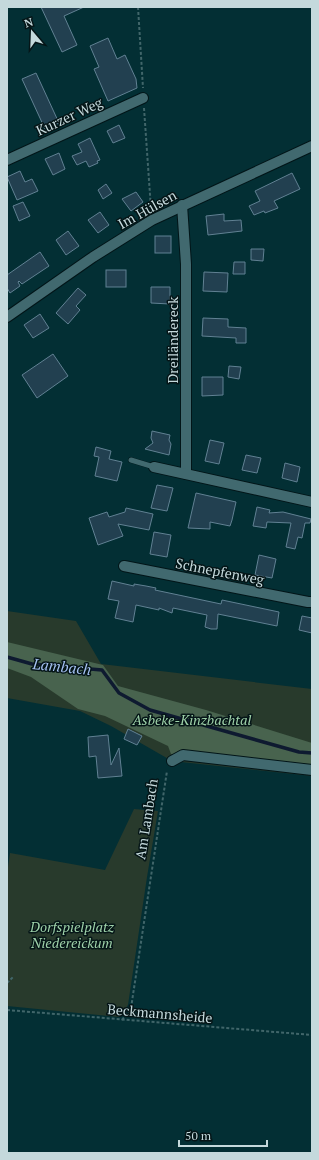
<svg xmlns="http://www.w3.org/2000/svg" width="319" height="1160" font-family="'PT Serif',serif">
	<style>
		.green { fill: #283a2c }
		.forest { fill: #48634e }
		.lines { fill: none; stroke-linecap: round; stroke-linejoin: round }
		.stream { stroke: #0e1a30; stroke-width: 3.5 }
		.building { fill: #224050; stroke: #618193 }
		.lane-casing { stroke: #021518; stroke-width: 6 }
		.street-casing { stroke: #021518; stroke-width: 12 }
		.path { stroke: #41666a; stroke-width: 2; stroke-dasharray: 3 2; stroke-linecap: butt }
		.lane { stroke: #41696f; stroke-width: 5 }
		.street { stroke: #41696f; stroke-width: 10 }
		.labels { text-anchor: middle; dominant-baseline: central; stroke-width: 3; stroke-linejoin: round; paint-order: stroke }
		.street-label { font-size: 14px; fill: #c4d9dc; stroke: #051517 }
		.park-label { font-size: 14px; font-style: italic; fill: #9ed1a9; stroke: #051517 }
		.water-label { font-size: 15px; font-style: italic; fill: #a5c1f2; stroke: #051517 }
	</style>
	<rect width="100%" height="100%" fill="#032f34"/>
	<g class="green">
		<polygon points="7,611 76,621 101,664 312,689 312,776 172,761 111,726 80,711 7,698"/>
		<polygon points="134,809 158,811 147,877 128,1005 119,1017 7,1006 7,874 10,853 105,870"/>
	</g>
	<polygon class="forest" points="7,642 103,665 118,686 206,710 312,743 312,769 171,754 168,746 105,716 78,709 31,677 7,668"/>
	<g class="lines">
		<polyline class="stream" points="7,657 32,664 102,670 119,693 150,710 299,752 312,753"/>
	</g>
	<g class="building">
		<polygon points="41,7 84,7 64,16 77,45 62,52"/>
		<polygon points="108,38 117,59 125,55 136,79 137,88 108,101 94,69 99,67 90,46"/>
		<polygon points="36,73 59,123 45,129 22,79"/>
		<polygon points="119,125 125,138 113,143 107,131"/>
		<polygon points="90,138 100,160 97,161 98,163 89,167 86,161 77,165 72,156 82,152 78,144"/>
		<polygon points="59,153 65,169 53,175 45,159"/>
		<polygon points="20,171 25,182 32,179 38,191 17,200 7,177"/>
		<polygon points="292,173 300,189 274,201 278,208 265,213 264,211 254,215 249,206 260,201 255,191"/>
		<polygon points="106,184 112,193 103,199 98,190"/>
		<polygon points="136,192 143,202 131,211 122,199"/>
		<polygon points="23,202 30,216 19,221 13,206"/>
		<polygon points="100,212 109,225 98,233 88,220"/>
		<polygon points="224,214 224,221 241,220 242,231 208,235 206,216"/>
		<polygon points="68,231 79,246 66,255 56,240"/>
		<rect x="155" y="236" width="16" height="17"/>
		<polygon points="251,249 264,249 263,261 251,260"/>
		<polygon points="40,252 49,266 22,284 19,281 18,282 20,286 10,293 7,288 7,275"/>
		<polygon points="234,262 245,262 245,274 233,274"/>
		<rect x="106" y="270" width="20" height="17"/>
		<polygon points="204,272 228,273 227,292 203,291"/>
		<polygon points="151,287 170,287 170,304 151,303"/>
		<polygon points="78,288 86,295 76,306 80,310 68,324 56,313"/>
		<polygon points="40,314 49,328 33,338 24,325"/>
		<polygon points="203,318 228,319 228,327 246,328 246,343 236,343 236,338 202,336"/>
		<polygon points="53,354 68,376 37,398 22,375"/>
		<polygon points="229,366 241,367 239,379 228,377"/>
		<polygon points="202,377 223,377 223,395 202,396"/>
		<polygon points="152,431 170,435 169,440 171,444 169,455 145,449 153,443 151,438"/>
		<polygon points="210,440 224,443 219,464 205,461"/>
		<polygon points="96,447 111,451 109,459 122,462 117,481 95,476 99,457 94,456"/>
		<polygon points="246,455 261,458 257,473 242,470"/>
		<polygon points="285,463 300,467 297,482 282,478"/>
		<polygon points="157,485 173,488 167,511 151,508"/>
		<polygon points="196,493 236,502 232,520 230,526 210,522 210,529 188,528"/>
		<polygon points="257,507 270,510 269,513 283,512 311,519 310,523 305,523 302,538 298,537 295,549 286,547 291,523 267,522 266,528 253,526"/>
		<polygon points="126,508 153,514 149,530 118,524 123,536 98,545 89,518 107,512 109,517 125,512"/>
		<polygon points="154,532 171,535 167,557 150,554"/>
		<polygon points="259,555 276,559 272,578 255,575"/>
		<polygon points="112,581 134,586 134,584 146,586 156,588 155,590 221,604 222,600 279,612 277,626 218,614 217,629 211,629 205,627 207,615 173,608 172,613 159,608 159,610 136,605 133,622 115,618 119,601 108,599"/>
		<polygon points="302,616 312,618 312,633 299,630"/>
		<polygon points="128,729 142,736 137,745 124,739"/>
		<polygon points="108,735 111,765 119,748 122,776 98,778 96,756 89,757 88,737"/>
	</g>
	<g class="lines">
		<defs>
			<polyline id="lane" points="131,460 154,467"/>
			<g id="street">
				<polyline points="7,160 143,98"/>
				<polyline points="182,205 186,264 186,474"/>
				<polyline points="7,317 93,257 152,220 312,146"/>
				<polyline points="154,467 312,502"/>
				<polyline points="124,566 308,602 312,602"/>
				<polyline points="172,761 183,755 312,770"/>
			</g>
		</defs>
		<use href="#lane" class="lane-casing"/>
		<use href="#street" class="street-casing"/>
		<g class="path">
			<polyline points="138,7 143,88"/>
			<polyline points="144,108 151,209"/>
			<polyline points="7,983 14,976"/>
			<polyline points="7,1010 312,1035"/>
			<polyline points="122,1020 131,1008 167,771"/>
		</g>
		<use href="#lane" class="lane"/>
		<use href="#street" class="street"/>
	</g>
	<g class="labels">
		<g class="street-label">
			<text transform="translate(69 116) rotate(-25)">Kurzer Weg</text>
			<text transform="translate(147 209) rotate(-29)">Im Hülsen</text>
			<text transform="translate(172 340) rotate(-90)">Dreiländereck</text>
			<text transform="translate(220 571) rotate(11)">Schnepfenweg</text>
			<text transform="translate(146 819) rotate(-81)">Am Lambach</text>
			<text transform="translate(160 1013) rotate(5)">Beckmannsheide</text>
		</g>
		<g class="park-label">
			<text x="192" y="719">Asbeke-Kinzbachtal</text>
			<text x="72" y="926">Dorfspielplatz<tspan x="72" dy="16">Niedereickum</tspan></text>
		</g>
		<g class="water-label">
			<text transform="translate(62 666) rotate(6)">Lambach</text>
		</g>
	</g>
	<rect width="319" height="1160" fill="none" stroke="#c4d9dc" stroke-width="16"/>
	<g transform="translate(32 32) rotate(341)" stroke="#051517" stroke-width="3" paint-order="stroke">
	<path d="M0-3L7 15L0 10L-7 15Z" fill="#c4d9dc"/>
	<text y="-6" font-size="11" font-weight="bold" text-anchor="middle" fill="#c4d9dc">N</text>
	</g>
	<path d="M179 1140v6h88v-6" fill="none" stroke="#c4d9dc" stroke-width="2"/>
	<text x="185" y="1140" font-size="12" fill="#c4d9dc" stroke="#051517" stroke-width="3" paint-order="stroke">50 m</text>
</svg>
